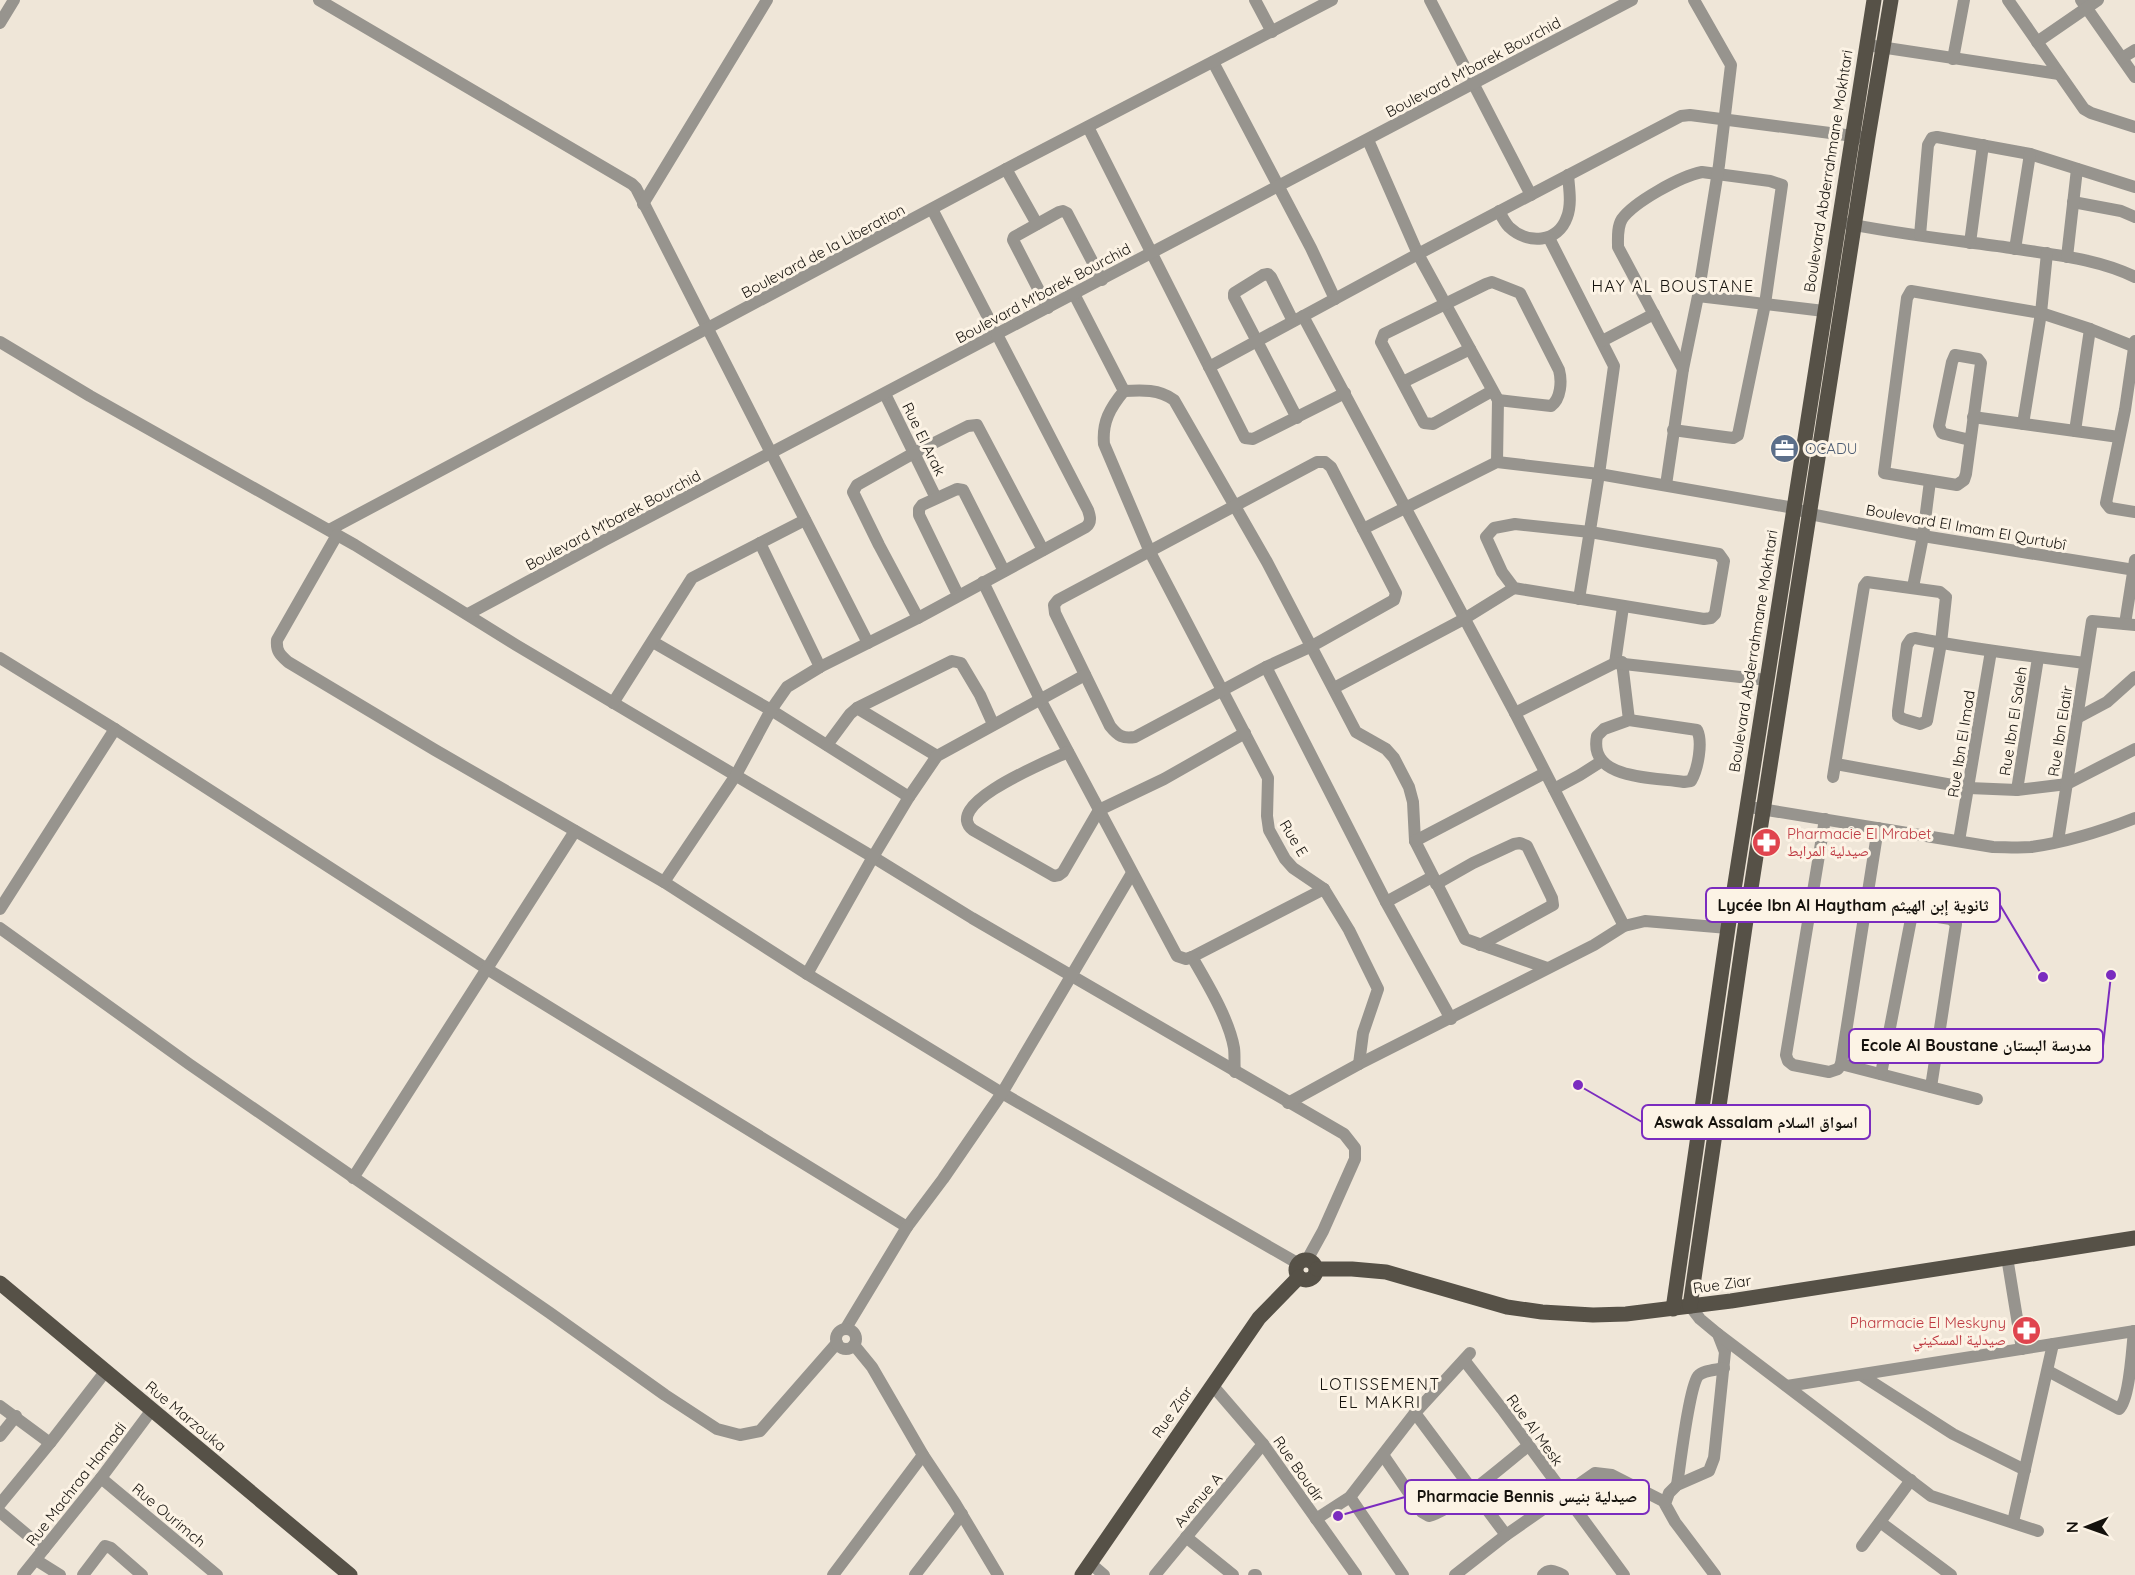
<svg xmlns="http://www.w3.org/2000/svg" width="2135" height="1575" font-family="Quicksand,'Noto Naskh Arabic',sans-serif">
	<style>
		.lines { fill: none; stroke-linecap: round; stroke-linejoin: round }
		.minor { stroke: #97948e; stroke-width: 12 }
		.major { stroke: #565147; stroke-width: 15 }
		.labels { text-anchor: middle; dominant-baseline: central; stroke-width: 6; stroke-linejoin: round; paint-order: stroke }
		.street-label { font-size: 15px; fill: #15120d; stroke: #fcf3e5 }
		.service-label { font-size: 15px; fill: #4e5e75; stroke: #fcf3e5; text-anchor: start }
		.health-label { font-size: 15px; fill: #be3a42; stroke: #fcf3e5; text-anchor: start }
		.neighbourhood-label { font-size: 16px; letter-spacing: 1.5px; fill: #15120d; stroke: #fcf3e5 }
		.leader { fill: none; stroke: #7b2cbf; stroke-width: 2 }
		.callout-dot { fill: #7b2cbf; stroke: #fcf3e5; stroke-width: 2 }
		.callout { fill: #fcf3e5; stroke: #7b2cbf; stroke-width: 2 }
		.callout-label { font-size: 16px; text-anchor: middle; font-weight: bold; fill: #15120d }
	</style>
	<rect width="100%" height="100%" fill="#efe6d8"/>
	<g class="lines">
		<g class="minor">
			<polyline points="319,0 632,184 636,188 868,643"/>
			<polyline points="1255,0 1272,32"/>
			<polyline points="1430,0 1531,195"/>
			<polyline points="2008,0 2084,109 2091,113 2135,127"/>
			<polyline points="2081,0 2135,77"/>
			<polyline points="0,23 14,0"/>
			<polyline points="2037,42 2098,0"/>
			<polyline points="1867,45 2059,74"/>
			<polyline points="2122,58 2135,50"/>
			<polyline points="1953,59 1964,0"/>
			<polyline points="1213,62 1311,248 1335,299"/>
			<polyline points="1088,127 1245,438 1253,439 1345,393"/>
			<polyline points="1368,140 1418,254 1498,400 1497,462"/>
			<polyline points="1006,169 1037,224"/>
			<polyline points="2073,202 2121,211 2135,217"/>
			<polyline points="643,204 767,0"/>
			<path d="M 1499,211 C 1502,217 1505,223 1509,227 C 1528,245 1558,243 1567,217 C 1572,204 1569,188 1568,175"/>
			<path d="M 1839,222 C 1896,234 1954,240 2011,248 C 2053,255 2096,258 2135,277"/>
			<polyline points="1920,235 1928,145 1932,138 1937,137 2030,154 2135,187"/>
			<polyline points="1549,238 1614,366 1599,474 1579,599"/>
			<polyline points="1970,243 1983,145"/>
			<polyline points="2015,249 2030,154"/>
			<polyline points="2067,257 2077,169"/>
			<path d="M 1074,294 L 1124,391 C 1142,390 1159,389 1174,400 L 1267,562 L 1356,732 L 1386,749 L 1394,758 L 1409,787 L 1413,802 L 1415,841 L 1465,939 L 1547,968"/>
			<polyline points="1698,296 1824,311"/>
			<polyline points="1048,308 1013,240 1014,237 1059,212 1063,211 1067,213 1102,280"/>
			<polyline points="1303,316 1515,713 1624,926"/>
			<polyline points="1293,321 1271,277 1268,274 1263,275 1234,293 1234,297 1297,418"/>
			<polyline points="1602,341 1654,314"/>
			<polyline points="2135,341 2125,410 2106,503 2110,508 2135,512"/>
			<polyline points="0,342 90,396 355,545 516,645 873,857 972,918 1344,1134 1355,1148 1355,1159 1323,1231 1307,1260"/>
			<polyline points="1209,367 1418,254 1681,116 1690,115 1861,137"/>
			<polyline points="1403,382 1470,349"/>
			<path d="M 1124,391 C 1110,408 1102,422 1104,444 L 1150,552 L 1268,778 L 1267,816 L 1269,830 L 1285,859 L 1293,868 L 1324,889 L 1349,930 L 1378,989 L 1363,1033 L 1359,1064"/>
			<path d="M 1492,391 L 1433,424 L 1424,423 L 1381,342 L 1384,334 L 1486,284 L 1492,282 L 1520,293 L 1559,370 C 1562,381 1561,399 1551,406 L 1498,400"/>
			<polyline points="885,394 936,498"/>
			<polyline points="1973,417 2119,437"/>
			<polyline points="2023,424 2041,313 2047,253"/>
			<path d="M 1673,430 L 1725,437 L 1733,438 L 1738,435 L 1765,304 L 1782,185 L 1770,181 L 1702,172 C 1681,176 1634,202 1622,219 C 1617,227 1618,238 1618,247 L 1683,369"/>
			<polyline points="2075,431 2090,329"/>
			<polyline points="1970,440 1945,434 1942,433 1939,426 1952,362 1955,355 1978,359 1981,363 1966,474 1964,480 1957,485 1884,473 1907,298 1911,291 2041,313 2090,329 2135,347"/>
			<path d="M 1317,462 L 1325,462 L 1331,467 L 1396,593 L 1394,600 L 1312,646 L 1266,667 L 1135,737 C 1123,739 1118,736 1110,726 L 1055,613 L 1054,605 L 1058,600 Z"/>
			<polyline points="1666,485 1683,369 1698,296 1719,165 1731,65 1694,0"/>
			<polygon points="1515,524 1590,532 1719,554 1724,561 1715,614 1711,618 1704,619 1514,588 1502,572 1486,537 1494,528"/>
			<polyline points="1363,529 1497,462 1599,474 1794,508 1810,514 1923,536 2135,570"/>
			<polyline points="329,530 1006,169 1332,0"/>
			<path d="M 337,535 L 277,640 C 276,651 280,655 288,662 L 435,750 L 664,882 L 807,974 L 1002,1093 L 1299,1264"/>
			<polyline points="760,543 820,667"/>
			<polyline points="983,582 1040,699 1177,956 1186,959 1192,957 1324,889"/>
			<polyline points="1913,587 1923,536 1930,481"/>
			<polyline points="958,595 919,515 919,509 922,505 957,489 963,490 1004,571"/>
			<polyline points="468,614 605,540 1632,0"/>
			<polyline points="918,618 879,545 853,492 857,485 914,453 968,426 977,425 1043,550"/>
			<polyline points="2125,624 2135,560"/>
			<polyline points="653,642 771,710 909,797"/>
			<polyline points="0,658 115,729 487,969 907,1227"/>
			<polyline points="1622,662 1629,720"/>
			<polyline points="1615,663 1623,607"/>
			<polyline points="1266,667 1386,902 1451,1019"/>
			<polyline points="1334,688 1464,619 1514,588"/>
			<polyline points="613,703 692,578 805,520"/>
			<polyline points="857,708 937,756"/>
			<polyline points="1515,713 1615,663 1767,680"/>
			<polyline points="2077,718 2107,702 2135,677"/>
			<path d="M 1629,720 L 1697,730 C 1703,742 1698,769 1691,781 L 1684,782 C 1656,777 1588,781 1597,736 L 1604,729 Z"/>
			<polyline points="827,745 850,714 857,708 952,661 961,663 980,695 993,724"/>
			<path d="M 1068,752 C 1051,760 940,804 973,830 L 1054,876 L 1059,875 L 1063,872 L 1099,810 L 1164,779 L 1245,733"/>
			<polyline points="1836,764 1969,788 2017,790 2067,784 2135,749"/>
			<path d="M 1833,777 L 1864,586 L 1867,582 L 1940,592 L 1946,597 L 1941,643 L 1927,721 L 1920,724 L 1903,719 L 1898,716 L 1898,711 L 1907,645 L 1911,639 L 1915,638 C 1971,649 2028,656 2085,663"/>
			<polyline points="1554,789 1580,775 1602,761"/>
			<polyline points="2017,790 2038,658"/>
			<path d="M 1755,808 L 1993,847 C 2005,847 2018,848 2031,847 C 2066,842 2102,831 2135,818"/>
			<polyline points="1825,819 1786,1055 1788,1061 1793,1065 1829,1072 1838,1069 1841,1064 1878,828"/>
			<polyline points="1415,841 1545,773"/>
			<polyline points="1959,841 1991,651"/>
			<polyline points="2058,841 2092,621 2135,625"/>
			<path d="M 664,882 L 736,775 L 771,710 L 787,687 L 820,667 L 918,618 L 1086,527 C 1092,522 1090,516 1088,510 L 932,209"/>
			<polyline points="1436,884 1473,863 1514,844 1520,843 1527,846 1552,898 1553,905 1480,945"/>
			<polyline points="1386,902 1432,877"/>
			<polyline points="1865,906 1951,919 1956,924 1931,1087"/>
			<polyline points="0,909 115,729"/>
			<polyline points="0,928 189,1064 550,1313 665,1395 717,1429 740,1435 760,1431 837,1343"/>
			<path d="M 1192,957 C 1207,983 1229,1019 1234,1048 C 1235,1056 1234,1064 1235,1072"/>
			<polyline points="807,974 873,857 909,797 937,756 1085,675"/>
			<polyline points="1841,1064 1977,1099"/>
			<polyline points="1881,1074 1912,914"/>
			<polyline points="1288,1103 1359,1064 1594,945 1624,926 1645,921 1728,928"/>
			<polyline points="353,1178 575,831"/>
			<polyline points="2007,1257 2022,1349"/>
			<polyline points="1690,1306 1700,1319 1718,1334 1725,1352 1714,1458 1709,1471 1677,1485 1669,1493 1665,1504 1675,1522 1715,1575"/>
			<polyline points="846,1328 907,1227 943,1179 1002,1093 1132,873"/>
			<circle cx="846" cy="1339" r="10"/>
			<polyline points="1718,1334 1931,1496 2038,1531"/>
			<polyline points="854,1345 872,1367 923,1455 955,1503 998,1575"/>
			<polyline points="1464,1360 1502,1409 1624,1575"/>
			<path d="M 2048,1371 L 2119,1409 C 2130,1399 2132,1347 2134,1331"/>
			<polyline points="1861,1375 1953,1434 2025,1470"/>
			<polyline points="1213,1386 1263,1444 1356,1575"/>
			<polyline points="1787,1386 2135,1331"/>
			<polyline points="0,1406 50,1443"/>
			<polyline points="1415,1413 1506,1535"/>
			<polyline points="0,1436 16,1416"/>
			<path d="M 1383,1455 L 1422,1512 L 1429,1516 C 1456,1508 1504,1465 1528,1446"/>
			<polyline points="101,1478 217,1575"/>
			<path d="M 1677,1485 C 1680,1466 1689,1388 1698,1376 C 1703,1370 1717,1370 1724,1368"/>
			<polyline points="1350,1497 1403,1575"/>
			<polyline points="0,1504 50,1443 105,1372"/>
			<polyline points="0,1512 44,1549"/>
			<polyline points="1316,1519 1350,1497 1415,1413 1470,1353"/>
			<polyline points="1880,1522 1951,1575"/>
			<polyline points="2013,1522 2053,1344"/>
			<polyline points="1186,1537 1233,1575"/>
			<polyline points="1862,1546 1911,1480"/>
			<polyline points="36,1560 60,1575"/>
			<polyline points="1090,1563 1104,1575"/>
			<polyline points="23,1575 101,1478 151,1411"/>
			<polyline points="83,1575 105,1546 111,1548 142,1575"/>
			<polyline points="833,1575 923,1455"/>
			<polyline points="915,1575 962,1514"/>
			<polyline points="1155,1575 1263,1444"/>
			<polyline points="1254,1575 1256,1575"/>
			<polyline points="1455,1575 1506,1535 1595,1473 1612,1475 1665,1502"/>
			<path d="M 1543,1575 C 1549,1568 1555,1571 1563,1575"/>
		</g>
		<g class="major">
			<circle cx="1306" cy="1270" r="10"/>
			<polyline points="1317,1269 1352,1269 1386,1272 1507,1307 1542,1312 1593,1315 1626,1314 1731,1301 2135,1238"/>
			<polyline points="0,1283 350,1575"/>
			<polyline points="1690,1306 1745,927 1868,137 1891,0"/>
			<polyline points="1673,1309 1728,928 1874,0"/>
			<polyline points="1082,1575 1259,1318 1299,1277"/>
		</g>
	</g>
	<defs>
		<symbol id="office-disc" viewBox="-11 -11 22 22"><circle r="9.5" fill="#5c6f8a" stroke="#fcf3e5"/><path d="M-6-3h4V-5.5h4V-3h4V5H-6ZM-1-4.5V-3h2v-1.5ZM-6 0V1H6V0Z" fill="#fff"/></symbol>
		<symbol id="pharmacy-disc" viewBox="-11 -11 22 22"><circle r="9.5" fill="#e0444e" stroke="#fcf3e5"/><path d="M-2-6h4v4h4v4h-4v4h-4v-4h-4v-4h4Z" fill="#fff"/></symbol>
	</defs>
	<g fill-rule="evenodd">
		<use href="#office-disc" x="1768" y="432" width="33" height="33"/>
		<use href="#pharmacy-disc" x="1750" y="826" width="33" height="33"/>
		<use href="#pharmacy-disc" x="2010" y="1314" width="33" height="33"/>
	</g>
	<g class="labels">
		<g class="street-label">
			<text transform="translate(1473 67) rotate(-28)">Boulevard M'barek Bourchid</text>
			<text transform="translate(1828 171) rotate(-81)">Boulevard Abderrahmane Mokhtari</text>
			<text transform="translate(823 251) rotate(-28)">Boulevard de la Liberation</text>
			<text transform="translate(1043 293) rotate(-28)">Boulevard M'barek Bourchid</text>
			<text transform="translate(924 439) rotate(64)">Rue El Arak</text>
			<text transform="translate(613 520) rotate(-28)">Boulevard M'barek Bourchid</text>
			<text transform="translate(1966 527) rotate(10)">Boulevard El Imam El Qurtubî</text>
			<text transform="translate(1753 651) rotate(-81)">Boulevard Abderrahmane Mokhtari</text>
			<text transform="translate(2013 721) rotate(-81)">Rue Ibn El Saleh</text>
			<text transform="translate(2060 731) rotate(-81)">Rue Ibn Elatir</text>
			<text transform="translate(1961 744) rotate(-81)">Rue Ibn El Imad</text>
			<text transform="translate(1294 838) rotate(59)">Rue E</text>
			<text transform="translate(1722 1284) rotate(-8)">Rue Ziar</text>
			<text transform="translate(1172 1412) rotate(-55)">Rue Ziar</text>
			<text transform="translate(186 1416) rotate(40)">Rue Marzouka</text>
			<text transform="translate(1535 1430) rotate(54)">Rue Al Mesk</text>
			<text transform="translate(1299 1469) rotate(55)">Rue Boudir</text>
			<text transform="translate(76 1484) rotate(-52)">Rue Machraa Hamadi</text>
			<text transform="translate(1198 1500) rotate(-50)">Avenue A</text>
			<text transform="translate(169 1515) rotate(40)">Rue Ourimch</text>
		</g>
		<g class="service-label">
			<text x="1805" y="448">OCADU</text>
		</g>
		<g class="health-label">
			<text x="1787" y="833">Pharmacie El Mrabet<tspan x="1787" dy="17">صيدلية المرابط</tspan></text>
			<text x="2006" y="1322" text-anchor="end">Pharmacie El Meskyny<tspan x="2006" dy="17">صيدلية المسكيني</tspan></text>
		</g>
		<g class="neighbourhood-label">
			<text x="1673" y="286">HAY AL BOUSTANE</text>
			<text x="1380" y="1384">LOTISSEMENT<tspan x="1380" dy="18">EL MAKRI</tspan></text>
		</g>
	</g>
	<path class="leader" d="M2043 977L2000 905M2111 975L2103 1046M1578 1085L1642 1122M1338 1516L1405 1497"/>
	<g class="callout-dot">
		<circle cx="2043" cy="977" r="6"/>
		<circle cx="2111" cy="975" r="6"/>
		<circle cx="1578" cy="1085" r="6"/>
		<circle cx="1338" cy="1516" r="6"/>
	</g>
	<g class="callout">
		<rect x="1706" y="888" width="294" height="34" rx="6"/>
		<rect x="1849" y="1029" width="254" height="34" rx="6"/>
		<rect x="1642" y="1105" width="228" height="34" rx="6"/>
		<rect x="1405" y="1480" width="244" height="34" rx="6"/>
	</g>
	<g class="callout-label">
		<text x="1853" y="911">Lycée Ibn Al Haytham ثانوية إبن الهيثم</text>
		<text x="1976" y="1051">Ecole Al Boustane مدرسة البستان</text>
		<text x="1756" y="1128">Aswak Assalam اسواق السلام</text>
		<text x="1527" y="1502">Pharmacie Bennis صيدلية بنيس</text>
	</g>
	<g transform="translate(2087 1527) rotate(269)" stroke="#fcf3e5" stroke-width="4.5" paint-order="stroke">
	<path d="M0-4.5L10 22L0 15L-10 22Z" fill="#15120d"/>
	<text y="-9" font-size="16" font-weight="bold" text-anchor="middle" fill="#15120d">N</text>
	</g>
</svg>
